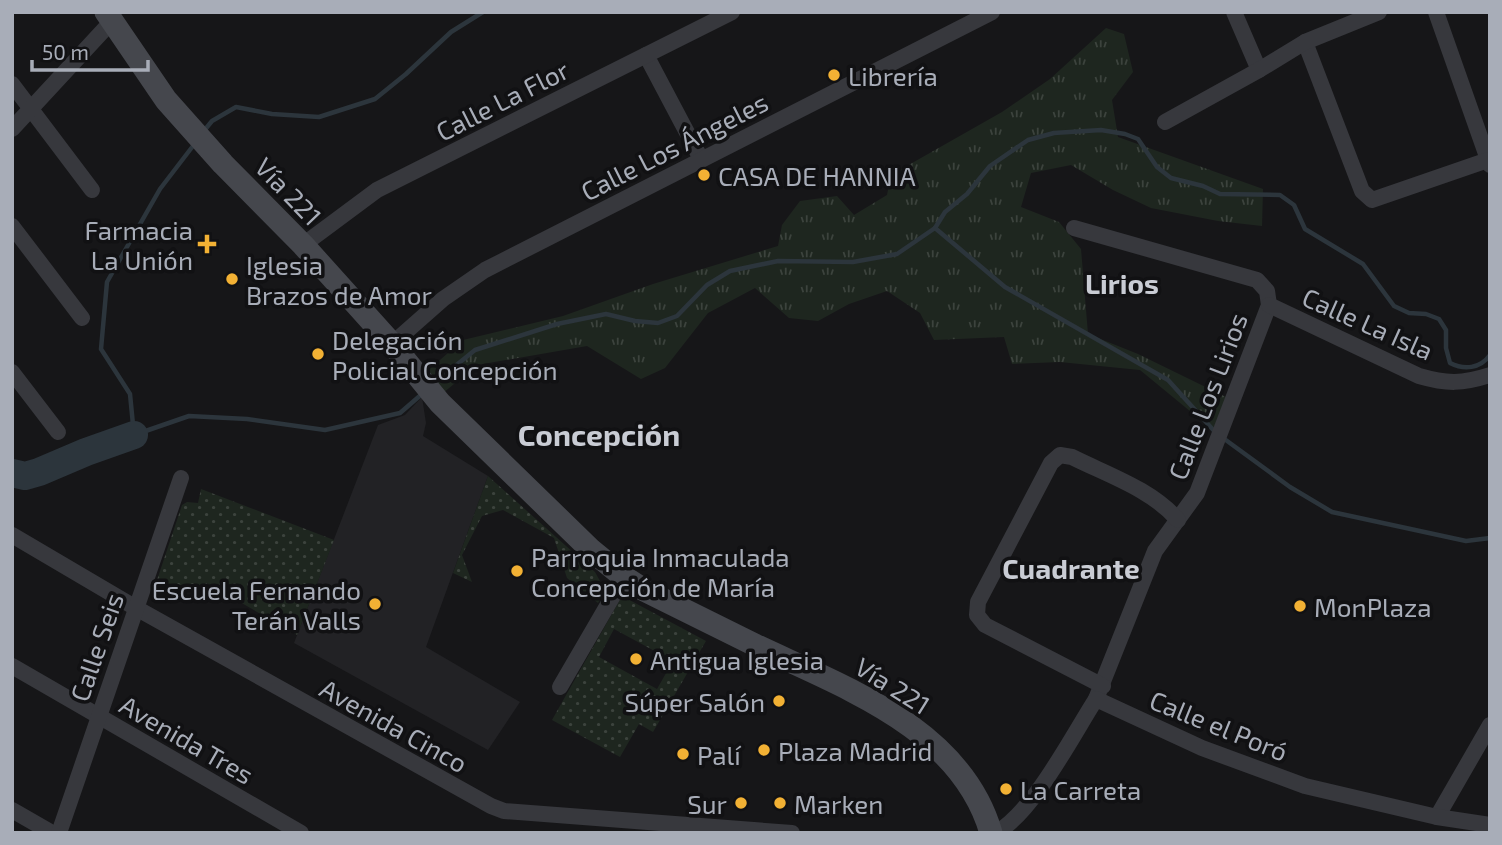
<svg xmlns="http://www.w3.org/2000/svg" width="1502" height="845" font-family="'Exo 2',sans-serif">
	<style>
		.built { fill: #222225 }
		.grass { fill: url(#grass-dots); fill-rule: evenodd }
		.park { fill: url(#park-tufts) }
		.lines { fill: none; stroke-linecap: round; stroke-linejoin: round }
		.stream { stroke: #2c353c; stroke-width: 4.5 }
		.river { stroke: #2c353c; stroke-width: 28 }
		.street { stroke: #37383d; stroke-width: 16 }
		.secondary { stroke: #45474d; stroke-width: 23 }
		.poi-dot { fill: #f2b134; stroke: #111113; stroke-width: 2.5 }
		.labels { text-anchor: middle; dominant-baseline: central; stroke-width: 7; stroke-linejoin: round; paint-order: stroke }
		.poi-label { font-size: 26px; fill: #a8adb8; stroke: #111113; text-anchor: start }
		.street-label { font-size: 26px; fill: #a8adb8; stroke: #111113 }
		.neighbourhood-label { font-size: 28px; font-weight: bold; fill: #c9ccd4; stroke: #111113 }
		.quarter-label { font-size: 30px; font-weight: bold; fill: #c9ccd4; stroke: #111113 }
	</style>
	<defs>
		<pattern id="grass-dots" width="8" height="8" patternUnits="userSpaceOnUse" patternTransform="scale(1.75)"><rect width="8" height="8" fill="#1e261f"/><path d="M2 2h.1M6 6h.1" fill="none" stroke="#3c433d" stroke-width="1.8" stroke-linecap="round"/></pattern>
		<pattern id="park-tufts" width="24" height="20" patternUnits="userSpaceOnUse" patternTransform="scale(1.75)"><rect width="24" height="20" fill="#1e261f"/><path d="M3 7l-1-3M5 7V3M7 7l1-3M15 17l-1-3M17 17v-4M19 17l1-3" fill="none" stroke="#3c433d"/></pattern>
	</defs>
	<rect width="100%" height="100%" fill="#161618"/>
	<polygon class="built" points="422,397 426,423 423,436 488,476 426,647 520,702 488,750 294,643 378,425 405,415"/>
	<g class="grass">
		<polygon points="488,476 595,572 605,590 598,603 567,578 554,538 503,510 482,516 462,555 472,582 453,573"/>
		<polygon points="201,489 334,540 297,635 207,583 201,596 157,580 182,505 187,502 198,503"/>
		<path d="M 622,596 L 706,641 L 653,732 L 639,724 L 620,757 L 552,720 ZM 614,629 L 673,661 L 657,689 L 599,657 Z"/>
	</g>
	<polygon class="park" points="1106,28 1124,34 1133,72 1112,100 1118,137 1263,189 1262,226 1218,221 1151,208 1113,190 1071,165 1031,173 1021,207 1059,222 1081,249 1088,334 1138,354 1226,397 1213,430 1140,370 1060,362 1012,364 1004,337 934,340 920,313 887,291 849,304 818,321 789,318 755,288 708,313 665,368 641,379 587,346 477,365 443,393 425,373 463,340 563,316 653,284 778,246 782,225 800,201 837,196 854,215 887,195 891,175 1002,112 1050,79"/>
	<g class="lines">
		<g class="stream">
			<polyline points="203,132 212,121 236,107 272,114 319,117 375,99 406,74 451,32 483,12"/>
			<polyline points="196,142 160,189 107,282 101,349 130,394 134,435 189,416 247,419 325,430 400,413 422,394"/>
			<polyline points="935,228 1005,287 1168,380 1216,433"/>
			<path d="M 433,384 L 475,350 L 557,324 L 606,314 L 635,321 L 658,323 L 677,316 L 707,285 L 730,271 L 778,261 L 853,262 L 897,254 L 935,228 L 945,212 L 967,194 L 990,166 L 1028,140 L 1054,133 L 1101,130 L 1125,134 L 1138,139 L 1157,167 L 1171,178 L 1203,186 L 1220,194 L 1280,195 L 1294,205 L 1305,229 L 1363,264 L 1394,306 L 1409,313 L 1426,314 L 1439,319 L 1446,330 L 1446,348 L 1450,363 C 1464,370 1480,369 1490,355"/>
			<polyline points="1223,438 1290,487 1332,512 1466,541 1490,538"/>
		</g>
		<polyline class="river" points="12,473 25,476 39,472 86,452 134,435"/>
		<g class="street">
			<polyline points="1234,12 1259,70"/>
			<polyline points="1436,12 1490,165"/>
			<polyline points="1305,42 1362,191 1372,200 1488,160"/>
			<polyline points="646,55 701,159"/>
			<polyline points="12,84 92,190"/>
			<polyline points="1165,122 1259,70 1305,42 1379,12"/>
			<polyline points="12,129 112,21"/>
			<polyline points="12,226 82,318"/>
			<polyline points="1074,228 1257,280 1267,291 1269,305 1197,493 1155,551 1096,699"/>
			<polyline points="303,245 377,190 732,12"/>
			<path d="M 1269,305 L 1419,376 C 1447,384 1462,384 1490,375"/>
			<polyline points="392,344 443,299 485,270 992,12"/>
			<polyline points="12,372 58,432"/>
			<polyline points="12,535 136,608 491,806 504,811 792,833"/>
			<polyline points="12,666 301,833"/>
			<path d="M 1103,686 L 985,625 L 977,615 L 978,602 L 1051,463 L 1060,455 L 1072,457 C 1108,475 1151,489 1178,520"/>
			<polyline points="560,687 624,577"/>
			<polyline points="12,810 52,833"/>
			<polyline points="1437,817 1490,725"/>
			<polyline points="59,833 181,478"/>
			<path d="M 996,833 C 1034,811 1071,738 1096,699 L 1202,748 L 1305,786 L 1437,817 L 1490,825"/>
		</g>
		<path class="secondary" d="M 106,12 L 166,100 L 223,164 L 303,245 L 392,344 L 440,403 L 591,550 L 624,577 L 644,590 C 681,608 718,627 755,645 C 843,687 961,728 991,833"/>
	</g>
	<g class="poi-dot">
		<circle cx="834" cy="75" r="7"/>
		<circle cx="704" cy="175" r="7"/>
		<path d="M203.5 233.5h7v7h7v7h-7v7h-7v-7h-7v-7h7z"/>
		<circle cx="232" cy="279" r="7"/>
		<circle cx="318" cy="354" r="7"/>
		<circle cx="517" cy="571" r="7"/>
		<circle cx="375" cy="604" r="7"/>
		<circle cx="1300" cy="606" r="7"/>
		<circle cx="636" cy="659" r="7"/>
		<circle cx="779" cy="701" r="7"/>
		<circle cx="764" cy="750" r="7"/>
		<circle cx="683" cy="754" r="7"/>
		<circle cx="1006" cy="789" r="7"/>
		<circle cx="741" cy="803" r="7"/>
		<circle cx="780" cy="803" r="7"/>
	</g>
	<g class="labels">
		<g class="poi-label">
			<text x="848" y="75">Librería</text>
			<text x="718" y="175">CASA DE HANNIA</text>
			<text x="193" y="229" text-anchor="end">Farmacia<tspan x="193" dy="30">La Unión</tspan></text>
			<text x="246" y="264">Iglesia<tspan x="246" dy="30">Brazos de Amor</tspan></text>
			<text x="332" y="339">Delegación<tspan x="332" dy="30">Policial Concepción</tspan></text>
			<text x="531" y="556">Parroquia Inmaculada<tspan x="531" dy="30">Concepción de María</tspan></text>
			<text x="361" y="589" text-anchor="end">Escuela Fernando<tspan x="361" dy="30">Terán Valls</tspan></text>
			<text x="1314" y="606">MonPlaza</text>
			<text x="650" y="659">Antigua Iglesia</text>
			<text x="765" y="701" text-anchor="end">Súper Salón</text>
			<text x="778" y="750">Plaza Madrid</text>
			<text x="697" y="754">Palí</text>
			<text x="1020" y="789">La Carreta</text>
			<text x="727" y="803" text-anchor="end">Sur</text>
			<text x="794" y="803">Marken</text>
		</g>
		<g class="street-label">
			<text transform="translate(502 100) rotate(-27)">Calle La Flor</text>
			<text transform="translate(674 146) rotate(-27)">Calle Los Ángeles</text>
			<text transform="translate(289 191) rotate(46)">Vía 221</text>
			<text transform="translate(1368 323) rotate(24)">Calle La Isla</text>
			<text transform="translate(1207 396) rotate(-69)">Calle Los Lirios</text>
			<text transform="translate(96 647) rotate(-71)">Calle Seis</text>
			<text transform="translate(893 685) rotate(32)">Vía 221</text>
			<text transform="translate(394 725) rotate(29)">Avenida Cinco</text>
			<text transform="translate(1219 725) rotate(22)">Calle el Poró</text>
			<text transform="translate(187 739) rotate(30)">Avenida Tres</text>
		</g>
		<g class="neighbourhood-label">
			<text x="1122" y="283">Lirios</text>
			<text x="1071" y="568">Cuadrante</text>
		</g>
		<g class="quarter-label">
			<text x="599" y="434">Concepción</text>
		</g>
	</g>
	<rect width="1502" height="845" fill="none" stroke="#a8adb8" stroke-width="28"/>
	<path d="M32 60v10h116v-10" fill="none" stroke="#a8adb8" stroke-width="3.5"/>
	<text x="42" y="60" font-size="21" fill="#a8adb8" stroke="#111113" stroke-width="5" paint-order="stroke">50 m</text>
</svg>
